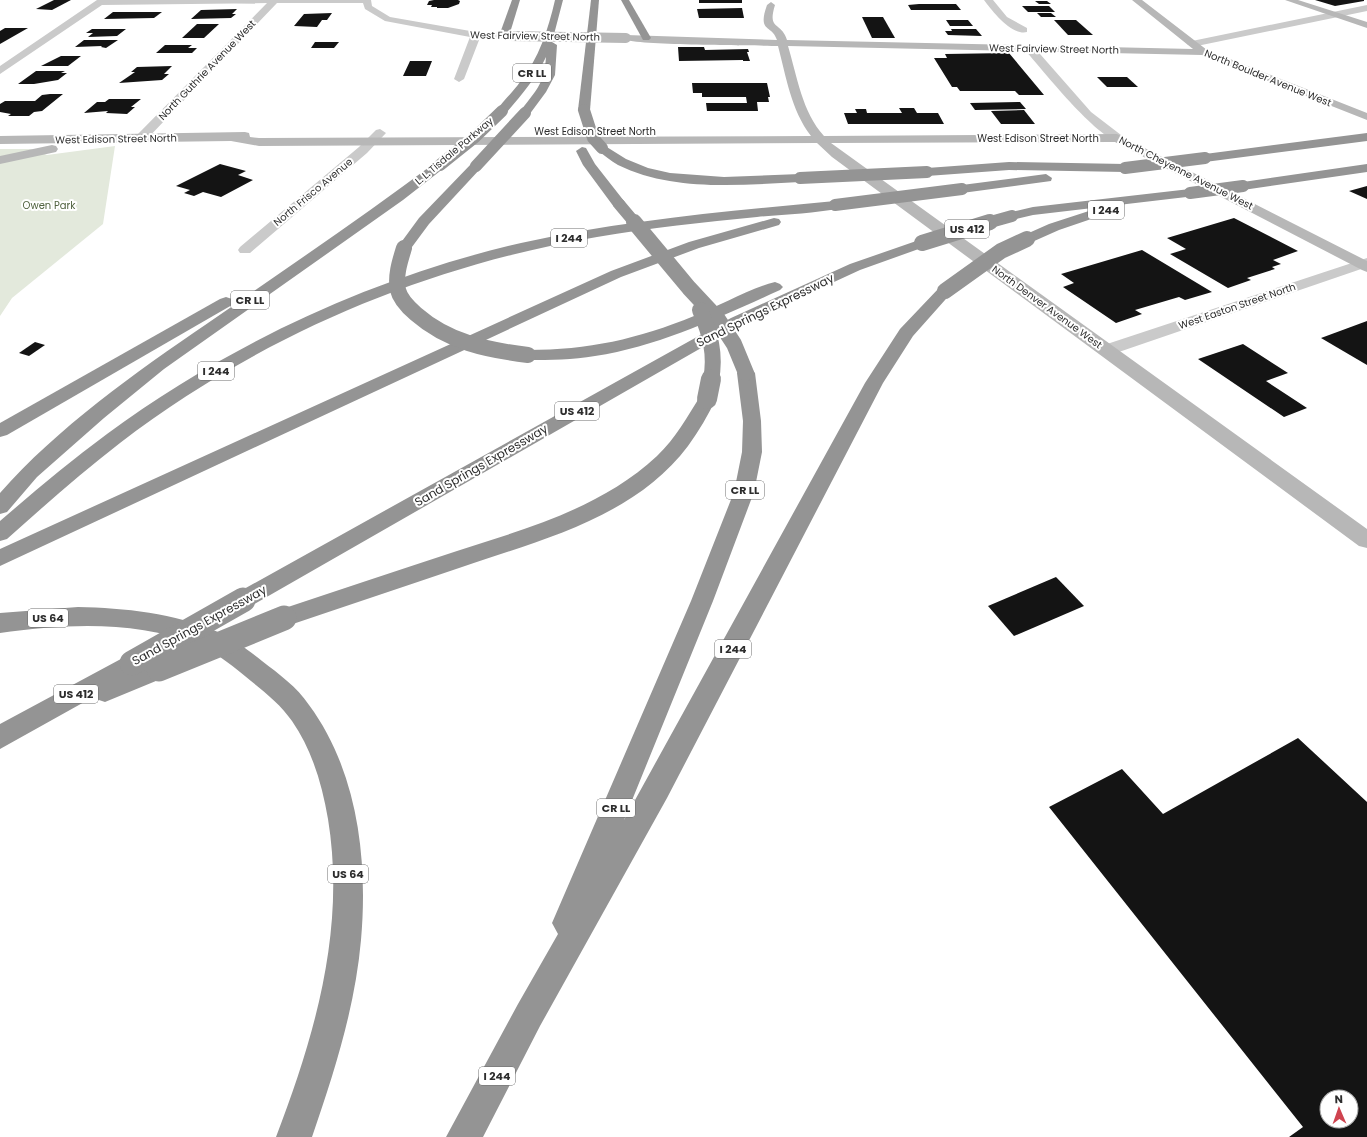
<svg xmlns="http://www.w3.org/2000/svg" width="1367" height="1137" font-family="Poppins,sans-serif">
	<style>
		.green { fill: #e3e9dc }
		.building { fill: #141414; fill-rule: evenodd }
		.lines { fill: none; stroke-linecap: round; stroke-linejoin: round }
		.street { fill: #cacaca; fill-rule: evenodd }
		.secondary { fill: #b7b7b7; fill-rule: evenodd }
		.highway { fill: #949494; fill-rule: evenodd }
		.secondary-bridge { stroke: #b7b7b7; stroke-width: 10 }
		.highway-bridge-far3 { stroke: #949494; stroke-width: 12 }
		.highway-bridge-far2 { stroke: #949494; stroke-width: 16 }
		.highway-bridge-far1 { stroke: #949494; stroke-width: 20 }
		.highway-bridge { stroke: #949494; stroke-width: 25 }
		.labels { text-anchor: middle; dominant-baseline: central; stroke-width: 4; stroke-linejoin: round; paint-order: stroke }
		.far-street-label { font-size: 10px; fill: #2d2d2d; stroke: #fff }
		.far-park-label { font-size: 10px; fill: #516340; stroke: #fff }
		.shield { fill: #fff; stroke: #6c6c6c; stroke-width: 1 }
		.shield-label { font-size: 11px; font-weight: bold; fill: #2d2d2d }
		.street-label { font-size: 12px; fill: #2d2d2d; stroke: #fff }
	</style>
	<rect width="100%" height="100%" fill="#fff"/>
	<polygon class="green" points="115,146 103,224 12,298 0,316 0,149 31,149 47,155"/>
	<g class="building">
		<polygon points="54,0 71,0 52,10 36,9"/>
		<polygon points="434,0 458,0 460,1 459,4 448,8 437,8 437,7 431,7 432,5 427,5 429,1"/>
		<rect x="699" y="0" width="43" height="3"/>
		<polygon points="1315,0 1364,0 1364,1 1335,6"/>
		<polygon points="1035,1 1047,1 1051,4 1039,4"/>
		<polygon points="919,4 956,4 961,10 911,10 908,5"/>
		<polygon points="1022,6 1049,6 1055,12 1028,12"/>
		<polygon points="742,8 744,18 699,18 697,9"/>
		<polygon points="237,9 232,14 236,14 231,18 191,19 201,10"/>
		<polygon points="113,12 162,12 154,18 104,19"/>
		<polygon points="332,13 327,20 322,20 317,27 294,26 304,14"/>
		<polygon points="1037,13 1051,13 1056,17 1041,17"/>
		<polygon points="862,17 883,17 895,38 872,38"/>
		<polygon points="946,20 968,20 973,26 950,26"/>
		<polygon points="1054,20 1076,20 1093,35 1068,35"/>
		<polygon points="197,24 219,24 204,38 182,38"/>
		<polygon points="5,28 28,28 0,44 0,31"/>
		<polygon points="92,29 126,29 117,36 88,37 93,33 86,33"/>
		<polygon points="951,29 976,29 982,36 948,35 945,31 952,31"/>
		<polygon points="84,40 118,40 106,48 101,47 102,46 75,47"/>
		<polygon points="315,42 339,42 334,48 311,48"/>
		<polygon points="165,45 192,45 188,48 197,48 192,53 156,53"/>
		<polygon points="678,47 704,47 705,50 748,49 749,52 747,52 750,61 743,61 743,60 679,61"/>
		<polygon points="1009,53 1044,95 1019,95 1015,91 960,91 957,87 952,87 934,58 947,58 945,54"/>
		<polygon points="61,56 81,56 68,66 41,66"/>
		<polygon points="410,61 432,61 426,76 403,76"/>
		<polygon points="172,66 164,74 169,74 162,80 119,83 135,72 131,72 137,67"/>
		<polygon points="36,71 65,71 61,73 67,73 58,80 34,84 18,84"/>
		<polygon points="1097,77 1127,77 1138,87 1107,87"/>
		<polygon points="692,83 767,83 770,97 768,97 769,102 757,102 758,111 707,111 706,103 747,103 746,97 702,97 702,93 693,93"/>
		<polygon points="50,94 63,94 42,111 34,112 29,116 8,116 11,114 0,112 0,104 5,101 35,101 42,95"/>
		<polygon points="109,99 141,99 131,107 135,107 127,114 106,113 108,111 84,113 97,102 105,102"/>
		<polygon points="1020,102 1026,109 975,110 970,103"/>
		<polygon points="899,108 914,108 917,113 938,113 944,124 848,124 844,113 857,113 855,109 866,109 867,113 902,113"/>
		<polygon points="1024,110 1035,124 1001,124 991,111"/>
		<polygon points="220,164 246,171 238,175 253,180 221,197 203,192 194,196 184,193 190,190 176,186"/>
		<polygon points="1367,186 1367,199 1349,191"/>
		<polygon points="1234,218 1298,251 1273,260 1281,264 1272,267 1275,269 1247,278 1251,280 1228,288 1170,254 1186,249 1167,238"/>
		<polygon points="1142,250 1212,292 1185,300 1179,297 1135,310 1142,314 1116,323 1063,287 1074,283 1061,274"/>
		<polygon points="1367,321 1367,365 1321,338"/>
		<polygon points="35,342 45,345 29,356 19,353"/>
		<polygon points="1243,344 1288,373 1266,381 1307,408 1284,417 1198,359"/>
		<polygon points="1056,577 1084,606 1014,636 988,606"/>
		<path d="M 1298,738 L 1367,802 L 1367,1137 L 1289,1137 L 1303,1127 L 1049,807 L 1122,769 L 1163,814 ZM 1327,1097 L 1351,1097 L 1351,1121 L 1327,1121 Z"/>
	</g>
	<g class="lines">
		<g class="street">
			<polygon points="97,0 371,0 372,6 390,17 476,32 481,35 464,79 459,82 454,79 470,37 385,21 365,9 363,3 277,3 145,141 137,141 135,138 137,135 267,3 102,5 0,74 0,66"/>
			<path d="M 984,0 L 993,0 L 1007,17 L 1027,28 L 1027,32 C 1012,36 992,11 984,0 Z"/>
			<polygon points="1367,5 1367,11 1192,47 1187,44 1192,41"/>
			<path d="M 1029,45 L 1033,46 L 1091,112 L 1121,135 L 1123,138 L 1121,141 C 1102,145 1040,67 1025,50 L 1024,48 L 1025,46 Z"/>
			<polygon points="380,129 386,133 367,153 250,253 240,253 238,250 240,247 359,147 376,130"/>
			<polygon points="1367,258 1367,267 1113,354 1107,355 1101,354 1099,350 1101,346"/>
		</g>
		<g class="secondary">
			<path d="M 1132,0 L 1142,0 L 1207,50 L 1367,113 L 1367,120 L 1202,55 L 788,46 C 797,76 802,112 824,136 L 1117,134 L 1367,261 L 1367,272 L 1362,270 L 1115,142 L 831,143 L 1367,529 L 1367,548 L 1359,546 L 832,157 L 817,143 L 259,146 L 231,141 L 0,144 L 0,136 L 245,132 L 249,133 L 250,137 L 259,138 L 811,136 C 791,110 786,76 778,46 C 759,45 628,46 621,38 L 626,35 L 777,40 C 772,24 757,33 767,5 L 771,2 L 775,5 C 767,31 781,21 787,40 L 1193,49 Z"/>
			<polygon points="1285,0 1298,0 1367,22 1367,28"/>
			<polygon points="476,32 510,33 515,36 510,39 473,37 471,35 473,33"/>
			<polygon points="52,145 56,146 58,149 56,152 0,164 0,156"/>
		</g>
		<g class="highway">
			<polygon points="512,0 520,0 509,36 504,39 499,36"/>
			<path d="M 555,0 L 563,0 L 552,42 L 557,45 L 555,75 L 546,92 L 529,115 L 521,115 L 519,113 C 535,91 544,86 546,57 C 536,78 521,96 506,113 L 498,113 L 496,111 C 503,101 513,92 520,82 C 539,58 548,30 555,0 Z"/>
			<polygon points="591,0 599,0 590,110 584,113 578,110"/>
			<polygon points="621,0 629,0 651,38 649,40 643,40"/>
			<polygon points="1367,133 1367,141 1205,162 1199,158 1205,154"/>
			<path d="M 602,144 L 626,159 L 648,168 L 670,173 L 724,177 L 800,174 L 806,178 L 800,182 C 740,185 673,192 618,165 C 611,161 604,155 598,151 L 596,148 L 598,145 Z"/>
			<polygon points="582,147 586,148 595,164 624,201 626,204 624,207 614,207 583,165 576,151"/>
			<path d="M 440,161 L 446,165 L 444,168 L 403,200 L 164,369 L 104,418 L 37,477 L 7,512 L 0,514 L 0,493 C 57,428 136,372 208,323 C 284,270 361,218 436,162 Z"/>
			<polygon points="476,162 480,163 482,166 480,169 429,224 409,251 399,251 397,248 419,218 472,163"/>
			<polygon points="1009,162 1125,164 1131,168 1125,172 1009,170 927,176 921,172 927,168"/>
			<polygon points="1367,164 1367,172 1243,190 1236,186 1243,182"/>
			<polygon points="1046,174 1052,178 1051,181 962,193 957,192 955,189 957,186 962,185"/>
			<polygon points="1190,189 1195,190 1197,193 1195,196 1033,215 1012,220 1007,219 1005,216 1007,213 1033,207"/>
			<path d="M 835,201 L 840,202 L 842,205 L 840,208 C 814,214 784,214 757,217 C 704,222 650,228 597,237 C 425,266 258,337 120,443 C 81,473 44,506 7,539 L 0,541 L 0,521 C 35,491 70,461 107,434 C 229,344 373,277 521,243 C 624,220 730,211 835,201 Z"/>
			<polygon points="1095,209 1100,210 1102,213 1100,216 1059,230 1032,242 1022,242 1020,239 1022,236 1049,224"/>
			<polygon points="774,218 779,219 781,222 779,225 699,248 621,277 0,566 0,549 611,271 689,242"/>
			<polygon points="922,239 927,240 929,243 927,246 860,270 743,324 251,606 243,609 235,606 232,600 235,594 731,318 850,264"/>
			<path d="M 775,282 L 780,284 L 783,287 L 780,290 C 720,317 660,346 595,356 C 573,360 550,360 528,360 L 522,359 L 519,355 L 522,351 L 528,350 C 588,350 638,339 694,316 C 720,306 748,289 775,282 Z"/>
			<polygon points="945,286 951,288 953,291 913,336 883,383 667,798 540,1026 483,1137 446,1137 518,1004 558,934 552,923 691,601 734,492 742,452 743,421 737,373 740,369 746,368 752,369 755,373 761,421 762,452 754,492 713,601 624,820 865,383 900,329 939,288"/>
			<polygon points="226,297 232,299 234,302 232,305 7,435 0,437 0,423 220,299"/>
			<path d="M 707,393 L 713,395 L 716,399 C 708,415 699,431 688,446 C 635,517 541,540 462,567 C 403,587 343,607 284,627 L 276,625 L 272,618 L 276,611 C 336,591 396,571 457,551 C 528,528 601,508 657,456 C 676,438 687,417 701,395 Z"/>
			<path d="M 78,607 C 125,608 174,613 218,632 C 234,639 248,650 262,661 C 279,674 297,687 309,705 C 358,771 368,861 361,940 C 355,1008 334,1073 312,1137 L 276,1137 C 315,1035 346,929 328,819 C 322,784 312,750 292,721 C 281,705 266,693 251,681 C 235,668 218,653 198,645 C 136,620 65,624 0,633 L 0,613 Z"/>
			<polygon points="132,653 141,656 143,664 159,659 168,662 171,669 168,676 105,702 96,699 95,696 0,749 0,724"/>
		</g>
		<polyline class="secondary-bridge" points="510,36 626,38"/>
		<g class="highway-bridge-far3">
			<polyline points="584,110 593,138 602,148"/>
			<polyline points="440,165 475,137 502,111"/>
			<polyline points="476,166 525,113"/>
			<polyline points="1125,168 1205,158"/>
			<polyline points="800,178 927,172"/>
			<polyline points="1190,193 1243,186"/>
			<polyline points="619,204 635,223"/>
			<polyline points="835,205 962,189"/>
			<polyline points="987,223 1012,216"/>
		</g>
		<g class="highway-bridge-far2">
			<polyline points="634,222 689,288 717,318 734,344 746,373"/>
			<polyline points="922,243 990,222"/>
			<path d="M 404,248 C 400,261 395,276 398,290 C 400,299 409,308 416,314 C 448,342 487,350 528,355"/>
			<polyline points="945,291 1001,251 1027,239"/>
			<path d="M 700,310 C 710,333 716,354 711,380"/>
		</g>
		<polyline class="highway-bridge-far1" points="707,399 711,379"/>
		<g class="highway-bridge">
			<polyline points="132,663 243,600"/>
			<polyline points="159,669 284,618"/>
		</g>
	</g>
	<g class="labels">
		<g class="far-street-label">
			<text transform="translate(535 36) rotate(1)">West Fairview Street North</text>
			<text transform="translate(1054 49) rotate(1)">West Fairview Street North</text>
			<text transform="translate(207 70) rotate(-46)">North Guthrie Avenue West</text>
			<text transform="translate(1268 78) rotate(22)">North Boulder Avenue West</text>
			<text x="595" y="131">West Edison Street North</text>
			<text x="1038" y="138">West Edison Street North</text>
			<text transform="translate(116 139) rotate(-1)">West Edison Street North</text>
			<text transform="translate(454 151) rotate(-40)">L. L. Tisdale Parkway</text>
			<text transform="translate(1186 173) rotate(27)">North Cheyenne Avenue West</text>
			<text transform="translate(313 192) rotate(-40)">North Frisco Avenue</text>
			<text transform="translate(1237 306) rotate(-19)">West Easton Street North</text>
			<text transform="translate(1047 307) rotate(36)">North Denver Avenue West</text>
		</g>
		<g class="far-park-label">
			<text x="49" y="205">Owen Park</text>
		</g>
		<g class="shield">
			<rect x="513" y="64" width="38" height="18" rx="3"/>
			<rect x="1088" y="201" width="36" height="18" rx="3"/>
			<rect x="945" y="220" width="44" height="18" rx="3"/>
			<rect x="551" y="229" width="36" height="18" rx="3"/>
			<rect x="231" y="291" width="38" height="18" rx="3"/>
			<rect x="198" y="362" width="36" height="18" rx="3"/>
			<rect x="555" y="402" width="44" height="18" rx="3"/>
			<rect x="726" y="481" width="38" height="18" rx="3"/>
			<rect x="28" y="609" width="40" height="18" rx="3"/>
			<rect x="715" y="640" width="36" height="18" rx="3"/>
			<rect x="54" y="685" width="44" height="18" rx="3"/>
			<rect x="597" y="799" width="38" height="18" rx="3"/>
			<rect x="328" y="865" width="40" height="18" rx="3"/>
			<rect x="479" y="1067" width="36" height="18" rx="3"/>
		</g>
		<g class="shield-label">
			<text x="532" y="73">CR LL</text>
			<text x="1106" y="210">I 244</text>
			<text x="967" y="229">US 412</text>
			<text x="569" y="238">I 244</text>
			<text x="250" y="300">CR LL</text>
			<text x="216" y="371">I 244</text>
			<text x="577" y="411">US 412</text>
			<text x="745" y="490">CR LL</text>
			<text x="48" y="618">US 64</text>
			<text x="733" y="649">I 244</text>
			<text x="76" y="694">US 412</text>
			<text x="616" y="808">CR LL</text>
			<text x="348" y="874">US 64</text>
			<text x="497" y="1076">I 244</text>
		</g>
		<g class="street-label">
			<text transform="translate(765 310) rotate(-26)">Sand Springs Expressway</text>
			<text transform="translate(481 465) rotate(-30)">Sand Springs Expressway</text>
			<text transform="translate(199 625) rotate(-29)">Sand Springs Expressway</text>
		</g>
	</g>
	<g transform="translate(1339 1109) rotate(358)"><circle r="19" fill="#ffffff" stroke="#ababab"/>
	<path d="M0-3L7 15L0 10L-7 15Z" fill="#cf434f"/>
	<text y="-6" font-size="11" font-weight="bold" text-anchor="middle" fill="#2d2d2d">N</text>
	</g>
</svg>
